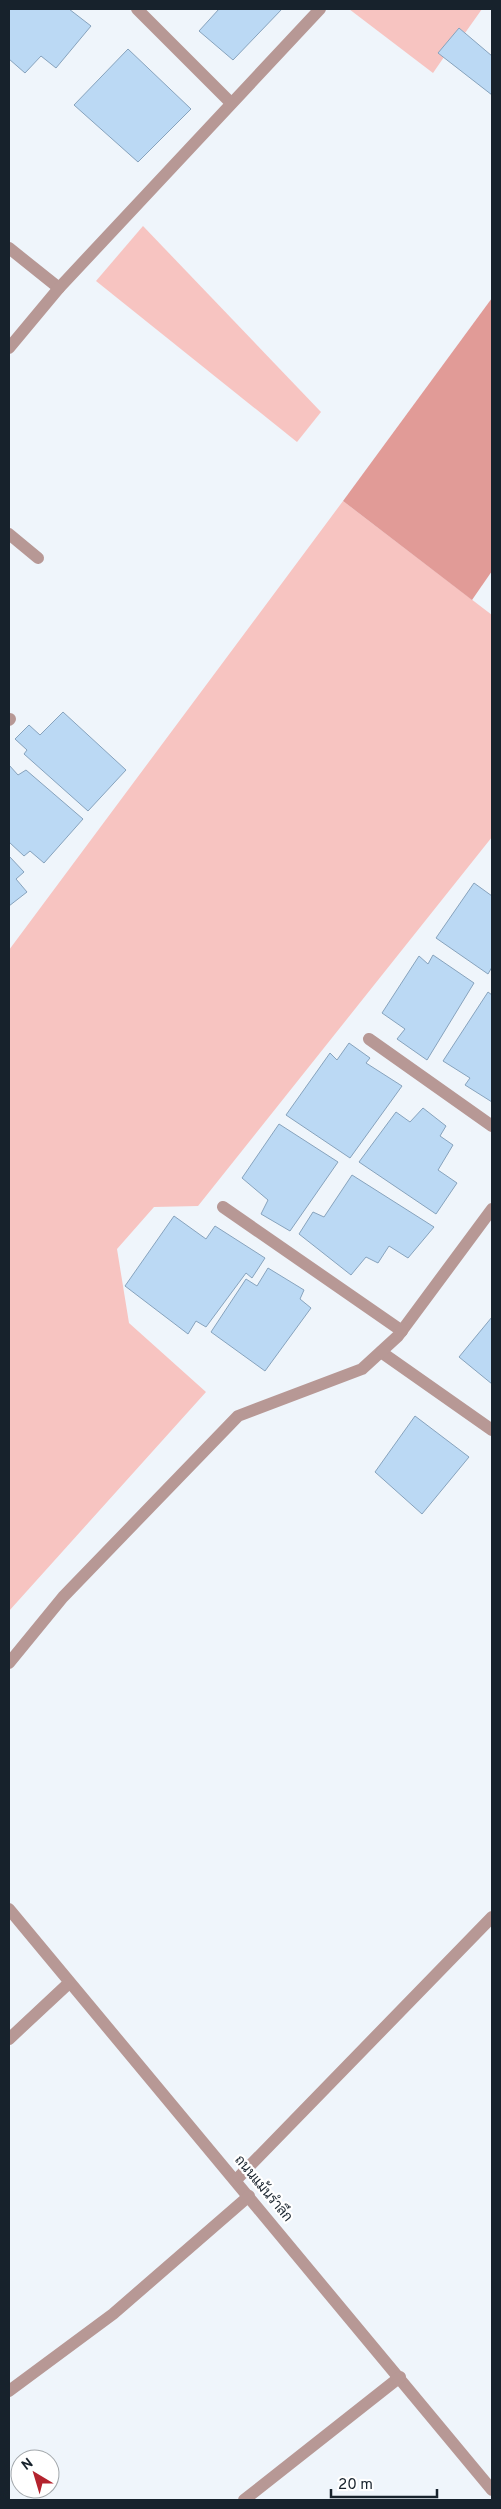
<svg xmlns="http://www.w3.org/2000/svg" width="501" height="2509" font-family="Overpass,Sarabun,sans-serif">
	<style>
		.green { fill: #f7c4c1 }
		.forest { fill: #e19b97 }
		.building { fill: #bbd9f4; stroke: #87a3bd }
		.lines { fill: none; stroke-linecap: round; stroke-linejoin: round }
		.minor { stroke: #b79895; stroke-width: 12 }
		.labels { text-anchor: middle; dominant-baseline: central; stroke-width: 4.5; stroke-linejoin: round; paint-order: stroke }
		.street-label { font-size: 14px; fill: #17222c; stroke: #fff }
	</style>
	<rect width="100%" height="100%" fill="#eff5fb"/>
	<g class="green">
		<polygon points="349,9 482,9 465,33 459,28 444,57 433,73"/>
		<polygon points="143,226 321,412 297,442 96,281"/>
		<polygon points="343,501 492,615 492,837 198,1206 154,1207 117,1249 129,1323 206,1392 9,1611 9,950"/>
	</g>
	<polygon class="forest" points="492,298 492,571 472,600 343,501"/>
	<g class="building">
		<polygon points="9,9 69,9 91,26 56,68 41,56 25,73 9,59"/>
		<polygon points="219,9 282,9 233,60 199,31"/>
		<polygon points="459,28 492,56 492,95 438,53"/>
		<polygon points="128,49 191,109 138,162 74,105"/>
		<polygon points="63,712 126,770 88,811 24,754 27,750 15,739 29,725 40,735"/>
		<polygon points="9,765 18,775 26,770 83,819 44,863 30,851 24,856 9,842"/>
		<polygon points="9,856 24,872 16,879 27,892 9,906"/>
		<polygon points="474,883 492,896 492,967 488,974 436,938"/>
		<polygon points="433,955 474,983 427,1060 397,1039 405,1029 382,1013 419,956 428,964"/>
		<polygon points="488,992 492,995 492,1102 465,1085 470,1078 443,1061"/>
		<polygon points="349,1043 370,1058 366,1063 402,1086 350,1158 286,1115 330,1053 337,1060"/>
		<polygon points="423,1108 446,1126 440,1136 453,1145 438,1170 457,1183 436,1214 359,1162 396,1112 410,1122"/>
		<polygon points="279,1124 338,1162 290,1231 261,1214 268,1200 242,1178"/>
		<polygon points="352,1175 434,1227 408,1258 389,1246 378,1263 366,1257 351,1275 299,1234 313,1212 324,1217"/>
		<polygon points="174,1216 206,1239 215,1226 265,1258 252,1278 246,1273 206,1327 196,1321 188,1334 125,1286"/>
		<polygon points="268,1268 304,1290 300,1299 311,1308 265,1371 211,1332 246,1279 257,1286"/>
		<polygon points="492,1317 492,1384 459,1357"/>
		<polygon points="415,1416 469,1457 422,1514 375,1472"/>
	</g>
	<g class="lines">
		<g class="minor">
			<polyline points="137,9 231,103"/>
			<polyline points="9,248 59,288"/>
			<polyline points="9,348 59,288 320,9"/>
			<polyline points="9,534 38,558"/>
			<polyline points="9,720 10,719"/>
			<polyline points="369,1039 492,1126"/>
			<polyline points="223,1207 402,1331"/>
			<polyline points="381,1352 492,1430"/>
			<polyline points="9,1663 63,1597 238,1416 362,1369 398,1336 492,1209"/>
			<polyline points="9,1909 492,2490"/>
			<polyline points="9,2039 69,1983"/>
			<polyline points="236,2180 492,1917"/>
			<polyline points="9,2391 113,2314 249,2196"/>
			<polyline points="244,2500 400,2377"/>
		</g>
	</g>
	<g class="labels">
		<g class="street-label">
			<text transform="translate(263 2189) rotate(50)">ถนนแม้นรำลึก</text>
		</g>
	</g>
	<rect width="501" height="2509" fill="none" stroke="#17222c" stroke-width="20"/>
	<g transform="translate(35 2474) rotate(322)"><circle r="24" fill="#ffffff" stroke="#a2a7ab"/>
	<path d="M0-4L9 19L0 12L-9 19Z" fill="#b4232e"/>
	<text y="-8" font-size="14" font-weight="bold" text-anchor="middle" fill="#17222c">N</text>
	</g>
	<path d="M331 2489v8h106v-8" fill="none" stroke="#17222c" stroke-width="2.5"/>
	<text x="338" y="2489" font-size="15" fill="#17222c" stroke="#ffffff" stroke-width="4" paint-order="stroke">20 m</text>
</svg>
